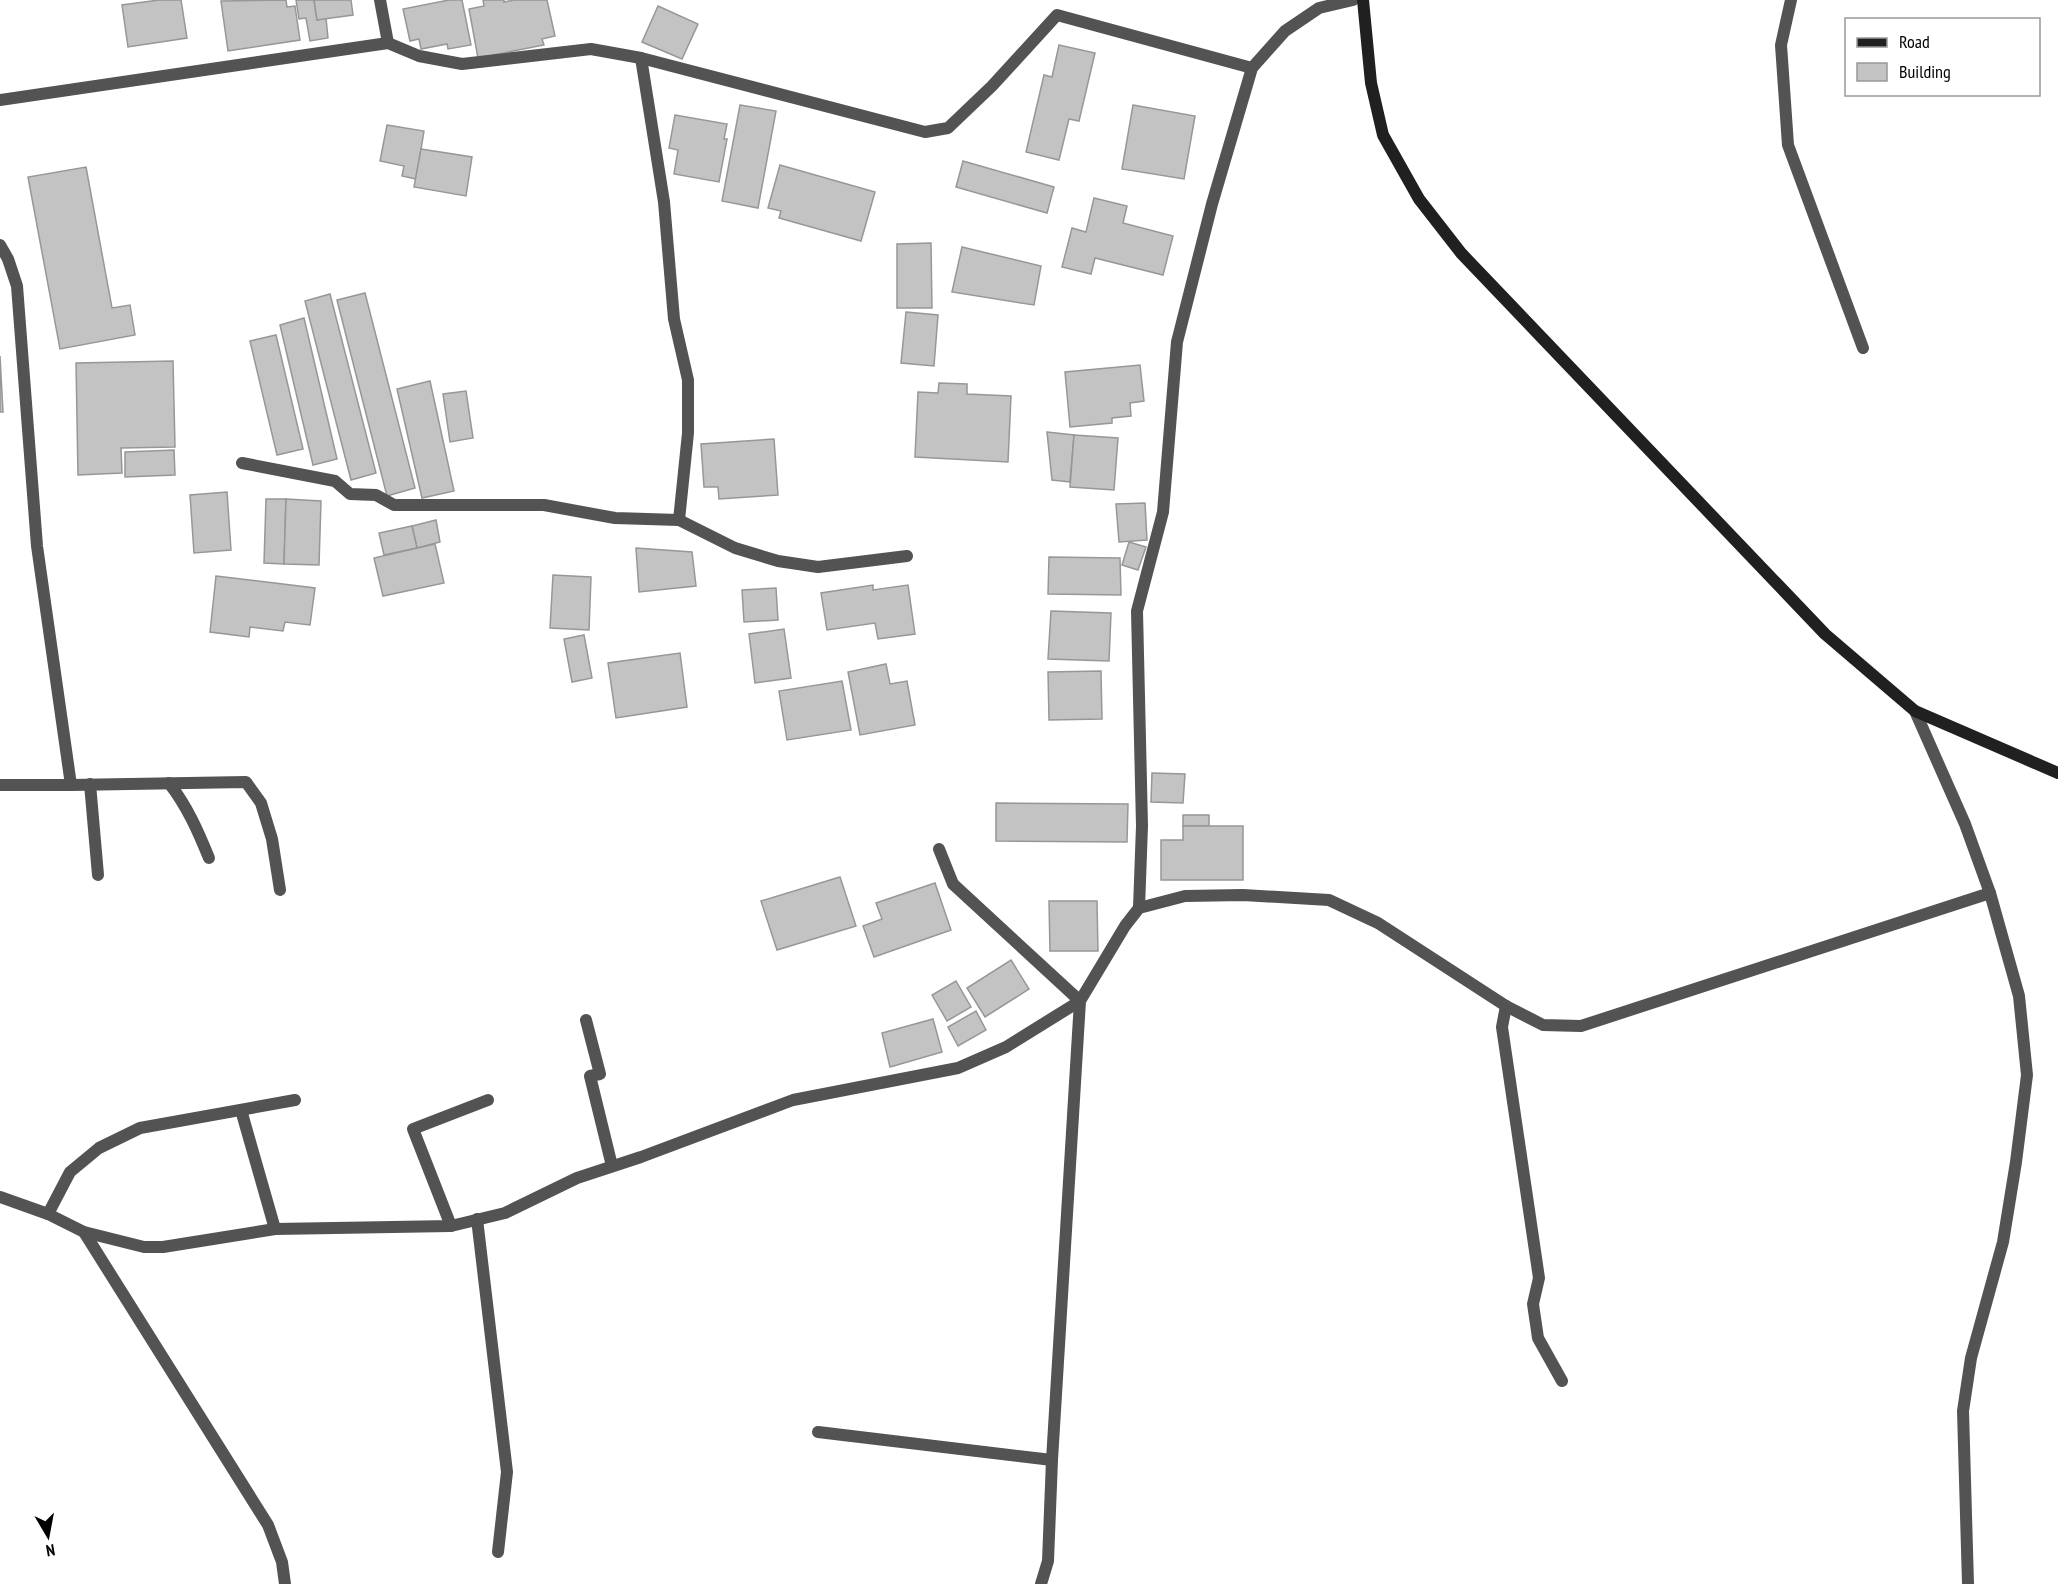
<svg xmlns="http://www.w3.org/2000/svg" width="2058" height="1584" font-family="'PT Sans Narrow',sans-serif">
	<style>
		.building { fill: #c3c3c3; stroke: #979797; stroke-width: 1.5 }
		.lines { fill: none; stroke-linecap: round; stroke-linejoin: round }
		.lane { stroke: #535353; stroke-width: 12 }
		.street { stroke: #535353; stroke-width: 12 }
		.secondary { stroke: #202020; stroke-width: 12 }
	</style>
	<rect width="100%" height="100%" fill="#fff"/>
	<g class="building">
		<polygon points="159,0 181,0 187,38 128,47 122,5"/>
		<polygon points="286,0 287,7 295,6 300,40 228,51 221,1"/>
		<polygon points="296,0 314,0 317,20 326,18 328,38 310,41 306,18 299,19"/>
		<polygon points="314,0 351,0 353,15 317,20"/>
		<polygon points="449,0 462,0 471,45 448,49 447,44 421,49 419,39 410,41 403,9"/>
		<polygon points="483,0 504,0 504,2 514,0 547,0 555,36 542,39 544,45 478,58 469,9 484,6"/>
		<polygon points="658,6 698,24 682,59 642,42"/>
		<polygon points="1059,45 1095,53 1079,121 1069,119 1059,160 1026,152 1044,75 1052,77"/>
		<polygon points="740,105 776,111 758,208 722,201"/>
		<polygon points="1133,105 1195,116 1184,179 1122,169"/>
		<polygon points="675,115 727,124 724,139 727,139 719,182 674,174 678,150 669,148"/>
		<polygon points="387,125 424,131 416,179 402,176 404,166 380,161"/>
		<polygon points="421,149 472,157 466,196 414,187"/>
		<polygon points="963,161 1054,187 1047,213 956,187"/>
		<polygon points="780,165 875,192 861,241 779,218 781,211 768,208"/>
		<polygon points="86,167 112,308 130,305 135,335 60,349 28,177"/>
		<polygon points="1094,198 1127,206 1123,223 1173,236 1163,275 1095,258 1091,274 1062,267 1072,228 1086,232"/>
		<polygon points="931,243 932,308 897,308 897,244"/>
		<polygon points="962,247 1041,266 1034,305 952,292"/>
		<polygon points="365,293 415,488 387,496 337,300"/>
		<polygon points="330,294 376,473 351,480 305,301"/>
		<polygon points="906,312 938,315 934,366 901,363"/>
		<polygon points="304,318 337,459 313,465 280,325"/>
		<polygon points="276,335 303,449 277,455 250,341"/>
		<polygon points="0,356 3,412 0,412"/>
		<polygon points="173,361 175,447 121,448 122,473 78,475 76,363"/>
		<polygon points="1140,365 1144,401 1130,403 1131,416 1112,418 1112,423 1070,427 1065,372"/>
		<polygon points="430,381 454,491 422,498 397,389"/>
		<polygon points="939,383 967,384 967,394 1011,396 1008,462 915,457 918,392 938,393"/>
		<polygon points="466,391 473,438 450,442 443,394"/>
		<polygon points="1047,432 1074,435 1070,482 1052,480"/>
		<polygon points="1074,435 1118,438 1114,490 1070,487"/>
		<polygon points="774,439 778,495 719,499 718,487 704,487 701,444"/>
		<polygon points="174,450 175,475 125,477 125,452"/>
		<polygon points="227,492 231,550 194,553 190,495"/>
		<polygon points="266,499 286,499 284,564 264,563"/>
		<polygon points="286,499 321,501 319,565 284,564"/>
		<polygon points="1145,503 1147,540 1119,542 1116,504"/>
		<polygon points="436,520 440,542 417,548 412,526"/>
		<polygon points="412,526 417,548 384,555 379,533"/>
		<polygon points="1129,542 1146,547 1138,570 1122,565"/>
		<polygon points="435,544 444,583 383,596 374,558"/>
		<polygon points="636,548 692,552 696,586 639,592"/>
		<polygon points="1049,557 1120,558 1121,595 1048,594"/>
		<polygon points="553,575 591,577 589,630 550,628"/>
		<polygon points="216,576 315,588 310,625 285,622 283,631 250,627 249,637 210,632"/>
		<polygon points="873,585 873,590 908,585 915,634 878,639 875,623 827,630 821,593"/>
		<polygon points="776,588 778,620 744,622 742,590"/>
		<polygon points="1051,611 1111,613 1109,661 1048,659"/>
		<polygon points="784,629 791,678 755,683 749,634"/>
		<polygon points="584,635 592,678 572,682 564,639"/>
		<polygon points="680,653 687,707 616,718 608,663"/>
		<polygon points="886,664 890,684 907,681 915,725 860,735 848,672"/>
		<polygon points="1101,671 1102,719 1049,720 1048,672"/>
		<polygon points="842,681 851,730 787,740 779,691"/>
		<polygon points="1152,773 1185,774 1183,803 1151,802"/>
		<polygon points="996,803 1128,804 1127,842 996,841"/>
		<rect x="1183" y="815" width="26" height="11"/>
		<polygon points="1183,826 1243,826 1243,880 1161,880 1161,840 1183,840"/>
		<polygon points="840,877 856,926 777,950 761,901"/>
		<polygon points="935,883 951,930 874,957 863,926 882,919 876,903"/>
		<polygon points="1049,901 1097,901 1098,951 1050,951"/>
		<polygon points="1011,960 1029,989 985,1017 967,988"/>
		<polygon points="956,981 971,1007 947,1021 932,995"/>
		<polygon points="976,1011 986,1030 958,1046 948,1027"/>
		<polygon points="933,1019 942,1052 890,1067 882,1033"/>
	</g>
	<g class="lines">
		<g class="lane">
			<polyline points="1791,0 1781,45 1788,145 1863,348"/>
			<path d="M 169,783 C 187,806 198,831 209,858"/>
			<polyline points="90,784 98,875"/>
			<polyline points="71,785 246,782 261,803 272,839 280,890"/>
			<polyline points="939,849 953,884 1080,1001"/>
			<polyline points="1506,1006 1502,1027 1539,1278 1533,1304 1538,1338 1562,1381"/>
			<polyline points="586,1020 600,1074 590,1076 612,1166"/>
			<polyline points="241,1110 275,1229"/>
			<polyline points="48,1214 70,1172 99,1148 140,1128 295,1100"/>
			<polyline points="477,1219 507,1472 498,1552"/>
			<polyline points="451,1226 413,1129 488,1100"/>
			<polyline points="818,1432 1052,1460"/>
		</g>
		<g class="street">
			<polyline points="380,0 388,43"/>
			<polyline points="641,58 664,202 674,319 688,380 688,433 679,520"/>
			<polyline points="0,100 388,43 419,56 462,64 591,49 641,58 925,132 948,128 992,86 1057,15 1252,68"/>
			<polyline points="0,245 8,259 17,286 37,546 71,785 0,785"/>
			<polyline points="242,463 335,481 350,494 376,495 394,505 544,505 615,518 679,520 735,548 778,561 818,567 907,556"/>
			<polyline points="1915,711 1965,824 1990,893 2019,996 2027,1075 2016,1162 2003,1242 1971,1358 1963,1411 1968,1584"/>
			<polyline points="1139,908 1142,826 1137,611 1163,512 1177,342 1212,204 1252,68 1285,31 1319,8 1353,0"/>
			<polyline points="0,1197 48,1214 84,1232 144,1247 163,1247 275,1229 451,1226 505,1213 577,1178 641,1157 793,1100 958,1068 1006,1047 1080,1001"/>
			<polyline points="84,1232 268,1525 282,1562 285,1584"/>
			<polyline points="1041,1584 1048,1561 1052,1460 1080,1001 1125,926 1139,908 1185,896 1243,895 1329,900 1378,923 1506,1006 1543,1025 1581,1026 1990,893"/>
		</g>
		<polyline class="secondary" points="1363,0 1371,83 1383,135 1419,199 1461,253 1825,634 1915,711 2058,773"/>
	</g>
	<rect x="1845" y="18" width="195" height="78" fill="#ffffff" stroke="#999999" stroke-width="1.5"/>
	<rect x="1857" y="38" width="30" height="9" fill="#202020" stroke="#999999" stroke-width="1.5"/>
	<text x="1899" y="48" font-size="18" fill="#000000">Road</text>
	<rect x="1857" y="63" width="30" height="18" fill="#c3c3c3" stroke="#999999" stroke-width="1.5"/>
	<text x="1899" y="78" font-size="18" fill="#000000">Building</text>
	<g transform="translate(48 1536) rotate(170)" stroke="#ffffff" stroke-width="4.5" paint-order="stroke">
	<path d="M0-4.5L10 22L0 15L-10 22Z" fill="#000000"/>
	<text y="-9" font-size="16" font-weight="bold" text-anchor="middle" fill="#000000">N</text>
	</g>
</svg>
